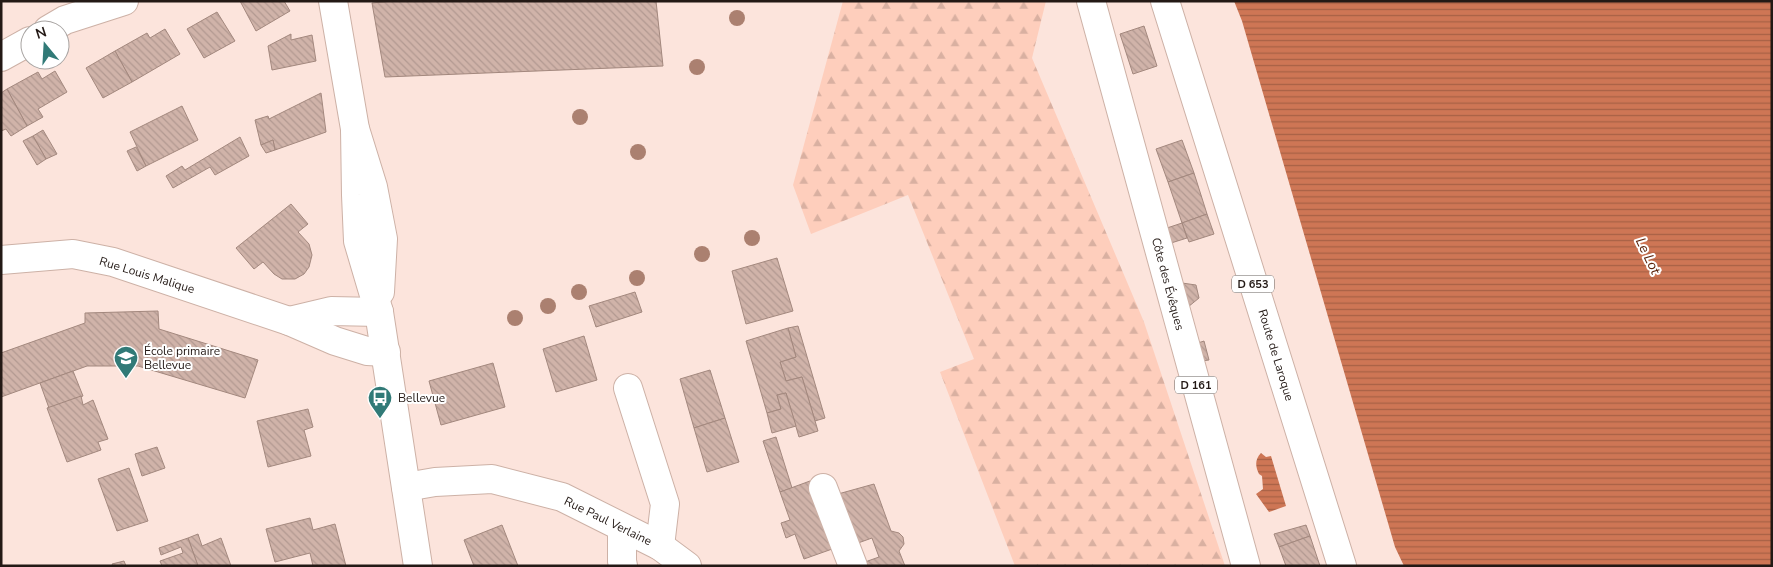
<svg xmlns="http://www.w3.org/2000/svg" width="1773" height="567" font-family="'Nunito Sans',sans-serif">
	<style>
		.forest { fill: url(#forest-firs) }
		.water { fill: url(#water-rules) }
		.building { fill: url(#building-back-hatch); stroke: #a3887e }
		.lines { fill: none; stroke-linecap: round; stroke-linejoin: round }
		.street-casing { stroke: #cdb1a6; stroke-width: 30 }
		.secondary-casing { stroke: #cdb1a6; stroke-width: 30 }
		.primary-casing { stroke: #cdb1a6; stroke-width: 30 }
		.street { stroke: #fff; stroke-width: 28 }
		.secondary { stroke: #fff; stroke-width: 28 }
		.primary { stroke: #fff; stroke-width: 28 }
		.tree { fill: #ab8070 }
		.labels { text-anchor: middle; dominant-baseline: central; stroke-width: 4; stroke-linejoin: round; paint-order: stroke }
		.shield { fill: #fff; stroke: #655e5b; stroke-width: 1 }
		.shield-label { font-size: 11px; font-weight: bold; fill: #231915 }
		.street-label { font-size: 12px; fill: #231915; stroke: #fff }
		.poi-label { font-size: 12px; fill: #231915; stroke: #fff; text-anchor: start }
		.water-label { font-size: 14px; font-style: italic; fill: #5c240c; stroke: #fff }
	</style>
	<defs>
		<pattern id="forest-firs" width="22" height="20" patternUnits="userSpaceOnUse" patternTransform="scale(1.25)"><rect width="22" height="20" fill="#fecebc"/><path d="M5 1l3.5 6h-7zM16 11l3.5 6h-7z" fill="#d9b0a1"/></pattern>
		<pattern id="water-rules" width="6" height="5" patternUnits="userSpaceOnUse" patternTransform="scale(1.25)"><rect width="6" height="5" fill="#ce7655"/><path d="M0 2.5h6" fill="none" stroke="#a76045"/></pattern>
		<pattern id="building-back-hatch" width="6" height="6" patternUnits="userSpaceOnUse" patternTransform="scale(1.25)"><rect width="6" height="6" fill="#d0b3a9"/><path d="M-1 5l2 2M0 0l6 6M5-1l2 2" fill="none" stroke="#b29991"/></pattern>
	</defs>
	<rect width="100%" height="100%" fill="#fce4dc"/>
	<polygon class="forest" points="843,1 1046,1 1032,58 1144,322 1225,566 1015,566 940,372 974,359 908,195 811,234 793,185"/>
	<g class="water">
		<polygon points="1234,1 1772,1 1772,566 1404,566 1395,547 1242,21"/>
		<path d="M 1261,453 L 1266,457 L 1271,456 L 1286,506 L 1269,512 L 1256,494 L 1263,489 L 1262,476 L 1259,474 C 1255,466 1255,459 1261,453 Z"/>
	</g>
	<g class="building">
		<polygon points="240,1 284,1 290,11 256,31"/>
		<polygon points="393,1 656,1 663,66 385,77 372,3"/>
		<polygon points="217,12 235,41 204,58 187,29"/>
		<polygon points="1144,26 1157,66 1133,74 1120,34"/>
		<polygon points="165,29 180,54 132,82 115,51 147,33 150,38"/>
		<polygon points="291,34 291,40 312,35 316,61 272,70 268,46"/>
		<polygon points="115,51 132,82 103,98 86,68"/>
		<polygon points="55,71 67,92 38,109 43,117 27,126 7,89 38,72 42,79"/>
		<polygon points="7,89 27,126 11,136 6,129 1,131 1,93"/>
		<polygon points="321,93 326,132 275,150 273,140 261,145 255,120 268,116 269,119"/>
		<polygon points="182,106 198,140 146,166 130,132"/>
		<polygon points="43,130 57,154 46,159 33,136"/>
		<polygon points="33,136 46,159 37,165 23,141"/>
		<polygon points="240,137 249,156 215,175 210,167 173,188 166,176 182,166 185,170"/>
		<polygon points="273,140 275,150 266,153 261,145"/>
		<polygon points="1182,140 1194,173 1168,182 1156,149"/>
		<polygon points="136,147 146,166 137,171 127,151"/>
		<polygon points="1194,173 1207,214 1182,223 1168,182"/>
		<polygon points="291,204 308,224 298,232 309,244 312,255 309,267 304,274 295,279 282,279 274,274 263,262 254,269 236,248"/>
		<polygon points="1207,214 1214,234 1189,242 1182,223"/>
		<polygon points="1182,223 1187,238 1171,243 1167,228"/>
		<polygon points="777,258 793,311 746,324 732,271"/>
		<polygon points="1182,283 1196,285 1199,298 1188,307"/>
		<polygon points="635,292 642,312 596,327 589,306"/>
		<polygon points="158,311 159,329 258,360 245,398 138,366 87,366 1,397 1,353 85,323 85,313"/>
		<polygon points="798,326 825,418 815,421 802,377 786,381 780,362 796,357 788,328"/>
		<polygon points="788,328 796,357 780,362 786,381 802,377 818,431 799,437 786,393 777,395 781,409 767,413 746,341"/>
		<polygon points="584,336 597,380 556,392 543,349"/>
		<polygon points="1204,341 1209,360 1202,361 1198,343"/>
		<polygon points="493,363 505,407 441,425 429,381"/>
		<polygon points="710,370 725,418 694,428 680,379"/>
		<polygon points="73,371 83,396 49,408 40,383"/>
		<polygon points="786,393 796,426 772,433 767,413 781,409 777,395"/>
		<polygon points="81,396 83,405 93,400 108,439 98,442 101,450 67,462 47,408"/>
		<polygon points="308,409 313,427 304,430 311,456 268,467 257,421"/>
		<polygon points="725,418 739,462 707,472 694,428"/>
		<polygon points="776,437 792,488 780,492 763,441"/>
		<polygon points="157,447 165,468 142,476 135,454"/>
		<polygon points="129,468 148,521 117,531 98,479"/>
		<polygon points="810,481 835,548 804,559 795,534 786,538 781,523 790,520 780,492"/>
		<polygon points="874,484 891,531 899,533 903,537 904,544 899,551 905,566 866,566 865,562 879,557 872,538 858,543 838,494"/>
		<polygon points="310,518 313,530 335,524 346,566 313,566 310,553 275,562 266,529"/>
		<polygon points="502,525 518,566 474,566 464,540"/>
		<polygon points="1306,525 1310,536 1279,547 1274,534"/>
		<polygon points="198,534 202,546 221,538 231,566 198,566 188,538"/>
		<polygon points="1310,536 1320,566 1286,566 1279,547"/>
		<polygon points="188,538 198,566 162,566 160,561 183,553 181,547 161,555 159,548"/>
		<polygon points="124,561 126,566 113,566 112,564"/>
	</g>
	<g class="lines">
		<defs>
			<g id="street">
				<polyline points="48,30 65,20 124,1"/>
				<polyline points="1,57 30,41"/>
				<polyline points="1,260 73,254 113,262 289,321 335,341 367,351 386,352"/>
				<polyline points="289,321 331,311 379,312"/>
				<polyline points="628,388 665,504 660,546"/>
				<polyline points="406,487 435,482 492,479 562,497 660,546 687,566"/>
				<polyline points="823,488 853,566"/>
				<polyline points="622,528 622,561 623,566"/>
			</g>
			<g id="secondary">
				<polyline points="333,1 355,129 373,187 383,239 380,292"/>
				<polyline points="355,129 356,195 358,241 379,312 418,566"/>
			</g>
			<g id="primary">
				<polyline points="1091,1 1246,566"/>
				<polyline points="1165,1 1342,566"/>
			</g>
		</defs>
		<use href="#street" class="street-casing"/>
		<use href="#secondary" class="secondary-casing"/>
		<use href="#primary" class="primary-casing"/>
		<use href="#street" class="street"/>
		<use href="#secondary" class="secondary"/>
		<use href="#primary" class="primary"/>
	</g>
	<g class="tree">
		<circle cx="737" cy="18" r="8"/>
		<circle cx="697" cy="67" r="8"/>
		<circle cx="580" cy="117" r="8"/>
		<circle cx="638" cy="152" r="8"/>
		<circle cx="752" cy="238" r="8"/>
		<circle cx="702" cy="254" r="8"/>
		<circle cx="637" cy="278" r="8"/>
		<circle cx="579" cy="292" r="8"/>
		<circle cx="548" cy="306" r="8"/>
		<circle cx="515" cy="318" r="8"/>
	</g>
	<defs>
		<symbol id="school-pin" viewBox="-11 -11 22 30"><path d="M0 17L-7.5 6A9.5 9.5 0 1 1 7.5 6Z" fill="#317a77" stroke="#fff"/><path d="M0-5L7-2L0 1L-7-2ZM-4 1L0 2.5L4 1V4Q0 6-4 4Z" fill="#fff"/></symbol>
		<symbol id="bus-pin" viewBox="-11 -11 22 30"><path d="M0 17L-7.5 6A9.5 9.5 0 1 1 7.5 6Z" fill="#317a77" stroke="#fff"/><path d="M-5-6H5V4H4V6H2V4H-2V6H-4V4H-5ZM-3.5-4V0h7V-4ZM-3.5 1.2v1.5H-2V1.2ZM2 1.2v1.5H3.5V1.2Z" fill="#fff"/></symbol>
	</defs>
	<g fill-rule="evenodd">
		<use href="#school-pin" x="112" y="344" width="28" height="38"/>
		<use href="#bus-pin" x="366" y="384" width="28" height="38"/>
	</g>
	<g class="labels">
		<g class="shield">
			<rect x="1232" y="275.5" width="42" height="17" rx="4"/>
			<rect x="1175" y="376.5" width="42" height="17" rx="4"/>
		</g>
		<g class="shield-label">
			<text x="1253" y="284">D 653</text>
			<text x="1196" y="385">D 161</text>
		</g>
		<g class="street-label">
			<text transform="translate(147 275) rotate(17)">Rue Louis Malique</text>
			<text transform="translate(1168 284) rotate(75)">Côte des Évêques</text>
			<text transform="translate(1276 355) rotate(73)">Route de Laroque</text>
			<text transform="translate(608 521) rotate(26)">Rue Paul Verlaine</text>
		</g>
		<g class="poi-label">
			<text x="144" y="351">École primaire<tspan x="144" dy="14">Bellevue</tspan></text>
			<text x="398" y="398">Bellevue</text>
		</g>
		<g class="water-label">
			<text transform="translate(1648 256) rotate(64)">Le Lot</text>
		</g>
	</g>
	<rect width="1773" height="567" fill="none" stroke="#231915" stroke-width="5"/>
	<g transform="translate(45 45) rotate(342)"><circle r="24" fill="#ffffff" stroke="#a7a3a1"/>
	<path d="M0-4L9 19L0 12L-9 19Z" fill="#317a77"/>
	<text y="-8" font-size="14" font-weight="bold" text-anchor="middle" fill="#231915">N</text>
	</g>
</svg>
